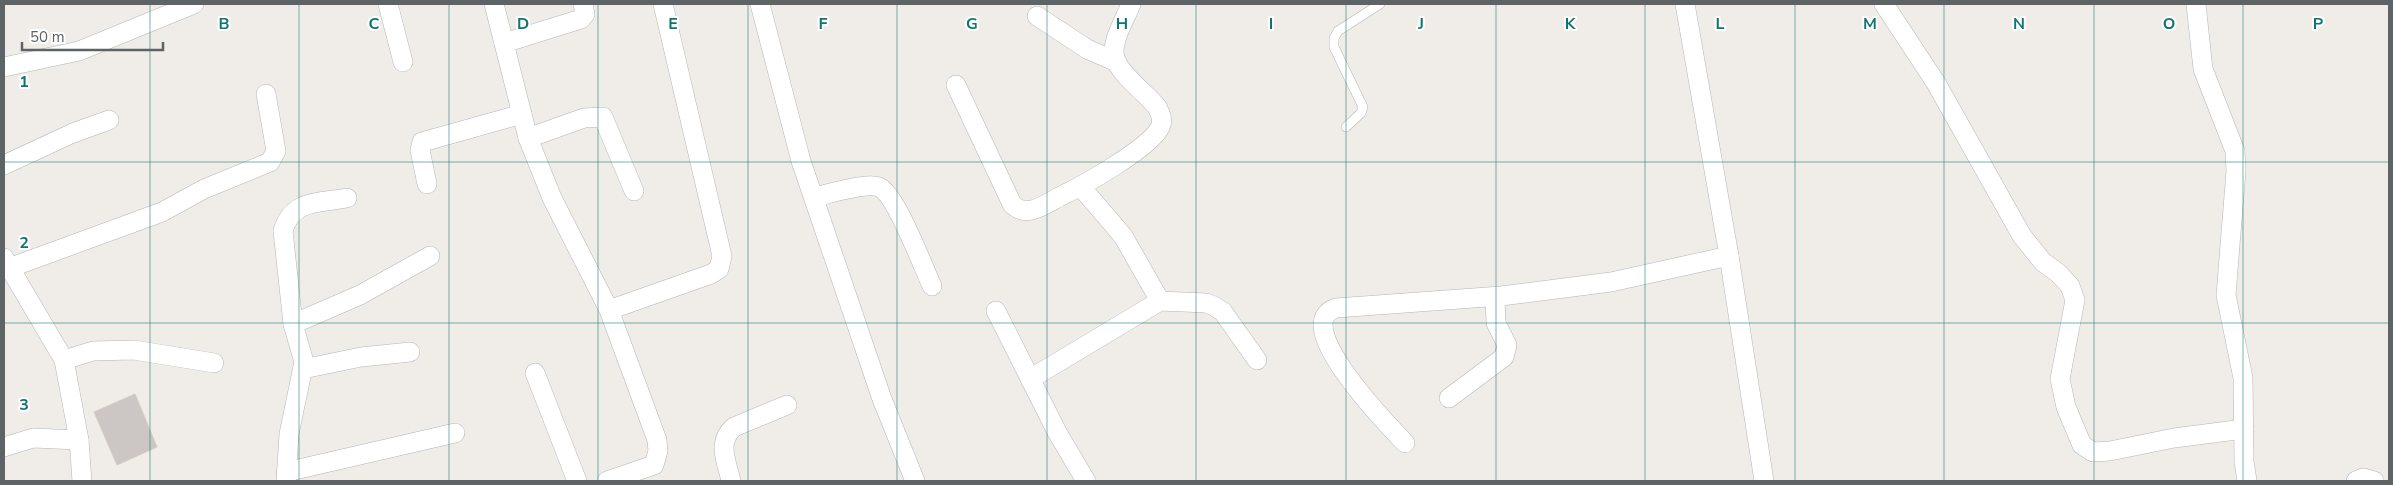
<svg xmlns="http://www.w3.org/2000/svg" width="2393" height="485" font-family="'Nunito Sans',sans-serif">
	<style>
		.building { fill: #ccc7c4; stroke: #d4ccc5 }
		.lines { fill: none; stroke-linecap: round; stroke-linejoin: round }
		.service-casing { stroke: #b2b6b8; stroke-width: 10 }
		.minor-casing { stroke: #b2b6b8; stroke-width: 20 }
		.service { stroke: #fff; stroke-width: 9 }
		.minor { stroke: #fff; stroke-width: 19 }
		.grid { fill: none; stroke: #0f766e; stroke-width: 1; stroke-opacity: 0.55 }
		.grid-label { font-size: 16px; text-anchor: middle; font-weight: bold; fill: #0f766e; stroke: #fff; stroke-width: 4; stroke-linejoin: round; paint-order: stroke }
	</style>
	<rect width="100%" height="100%" fill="#f0ece7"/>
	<polygon class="building" points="135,394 157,447 117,465 94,412"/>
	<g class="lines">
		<defs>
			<polyline id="service" points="1346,127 1361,113 1363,107 1334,47 1334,38 1338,31 1380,4"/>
			<g id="minor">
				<polyline points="388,4 403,62"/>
				<polyline points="494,4 528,138 552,198 609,310 657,440 658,451 654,465 607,481"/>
				<polyline points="760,4 801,161 882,399 915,481"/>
				<polyline points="1685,4 1729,256 1764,481"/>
				<polyline points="1884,4 1936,83 2022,236 2043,262 2058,273 2070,286 2075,300 2060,379 2066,407 2082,445 2093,452 2110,451 2174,438 2244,429"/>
				<polyline points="2196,4 2203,69 2235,151 2236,171 2226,295 2243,378 2244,461 2247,481"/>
				<polyline points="1037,16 1087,49 1117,62"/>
				<polyline points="504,43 581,19 585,14 583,4"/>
				<polyline points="4,67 79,51 194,4"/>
				<path d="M 956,85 L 1012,204 C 1026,219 1044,205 1059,197 C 1080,187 1155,146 1161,125 C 1163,118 1160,113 1157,107 C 1146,93 1119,74 1115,58 C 1110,42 1126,18 1131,4"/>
				<polyline points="528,138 584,118 603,117 634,191"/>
				<polyline points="4,165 73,133 109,120"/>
				<polyline points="427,184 420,150 422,142 522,114"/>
				<polyline points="1081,187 1123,236 1160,301"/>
				<path d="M 814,197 C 829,194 866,182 879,187 C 896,194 923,267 932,286"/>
				<polyline points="4,258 64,360 79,440 82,481"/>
				<polyline points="9,268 162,212 204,189 270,162 276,151 266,94"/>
				<polyline points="609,310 711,274 719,269 722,256 663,4"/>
				<polyline points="996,311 1057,432 1086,481"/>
				<polyline points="293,324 360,295 430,256"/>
				<polyline points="64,360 93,351 134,350 214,363"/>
				<polyline points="303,369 361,357 410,352"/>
				<polyline points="535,373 577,481"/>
				<polyline points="1030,379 1160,301 1206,303 1214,306 1223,312 1257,360"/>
				<polyline points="1449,398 1504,357 1507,345 1496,323 1495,297"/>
				<path d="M 1405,443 C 1388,425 1288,323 1336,308 L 1501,296 L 1611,282 L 1729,256"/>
				<polyline points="4,447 33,438 79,440"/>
				<polyline points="286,472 455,433"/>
				<path d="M 286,481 L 289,434 L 304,362 L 293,324 L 283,231 C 292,199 320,203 347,198"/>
				<path d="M 731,481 C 727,462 716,442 734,427 L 787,405"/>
				<polyline points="2356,481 2363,478 2374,481"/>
			</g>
		</defs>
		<use href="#service" class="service-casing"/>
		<use href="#minor" class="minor-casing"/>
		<use href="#service" class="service"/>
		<use href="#minor" class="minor"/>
	</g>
	<path class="grid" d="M 150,4 L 150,481M 299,4 L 299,481M 449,4 L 449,481M 598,4 L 598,481M 748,4 L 748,481M 897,4 L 897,481M 1047,4 L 1047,481M 1196,4 L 1196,481M 1346,4 L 1346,481M 1496,4 L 1496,481M 1645,4 L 1645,481M 1795,4 L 1795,481M 1944,4 L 1944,481M 2094,4 L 2094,481M 2243,4 L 2243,481M 4,162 L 2389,162M 4,323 L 2389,323"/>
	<g class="grid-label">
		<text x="224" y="29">B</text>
		<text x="374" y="29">C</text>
		<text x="523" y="29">D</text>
		<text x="673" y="29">E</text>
		<text x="823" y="29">F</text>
		<text x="972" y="29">G</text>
		<text x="1122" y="29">H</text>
		<text x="1271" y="29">I</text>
		<text x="1421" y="29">J</text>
		<text x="1570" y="29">K</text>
		<text x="1720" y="29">L</text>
		<text x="1870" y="29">M</text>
		<text x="2019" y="29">N</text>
		<text x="2169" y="29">O</text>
		<text x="2318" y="29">P</text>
		<text x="24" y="87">1</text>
		<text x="24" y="248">2</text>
		<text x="24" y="410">3</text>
	</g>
	<rect width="2393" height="485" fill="none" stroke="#5e6466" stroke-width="10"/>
	<path d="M22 42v8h141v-8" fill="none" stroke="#5e6466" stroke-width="2.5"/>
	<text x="30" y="42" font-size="15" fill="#5e6466" stroke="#ffffff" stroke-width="4" paint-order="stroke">50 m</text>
</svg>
